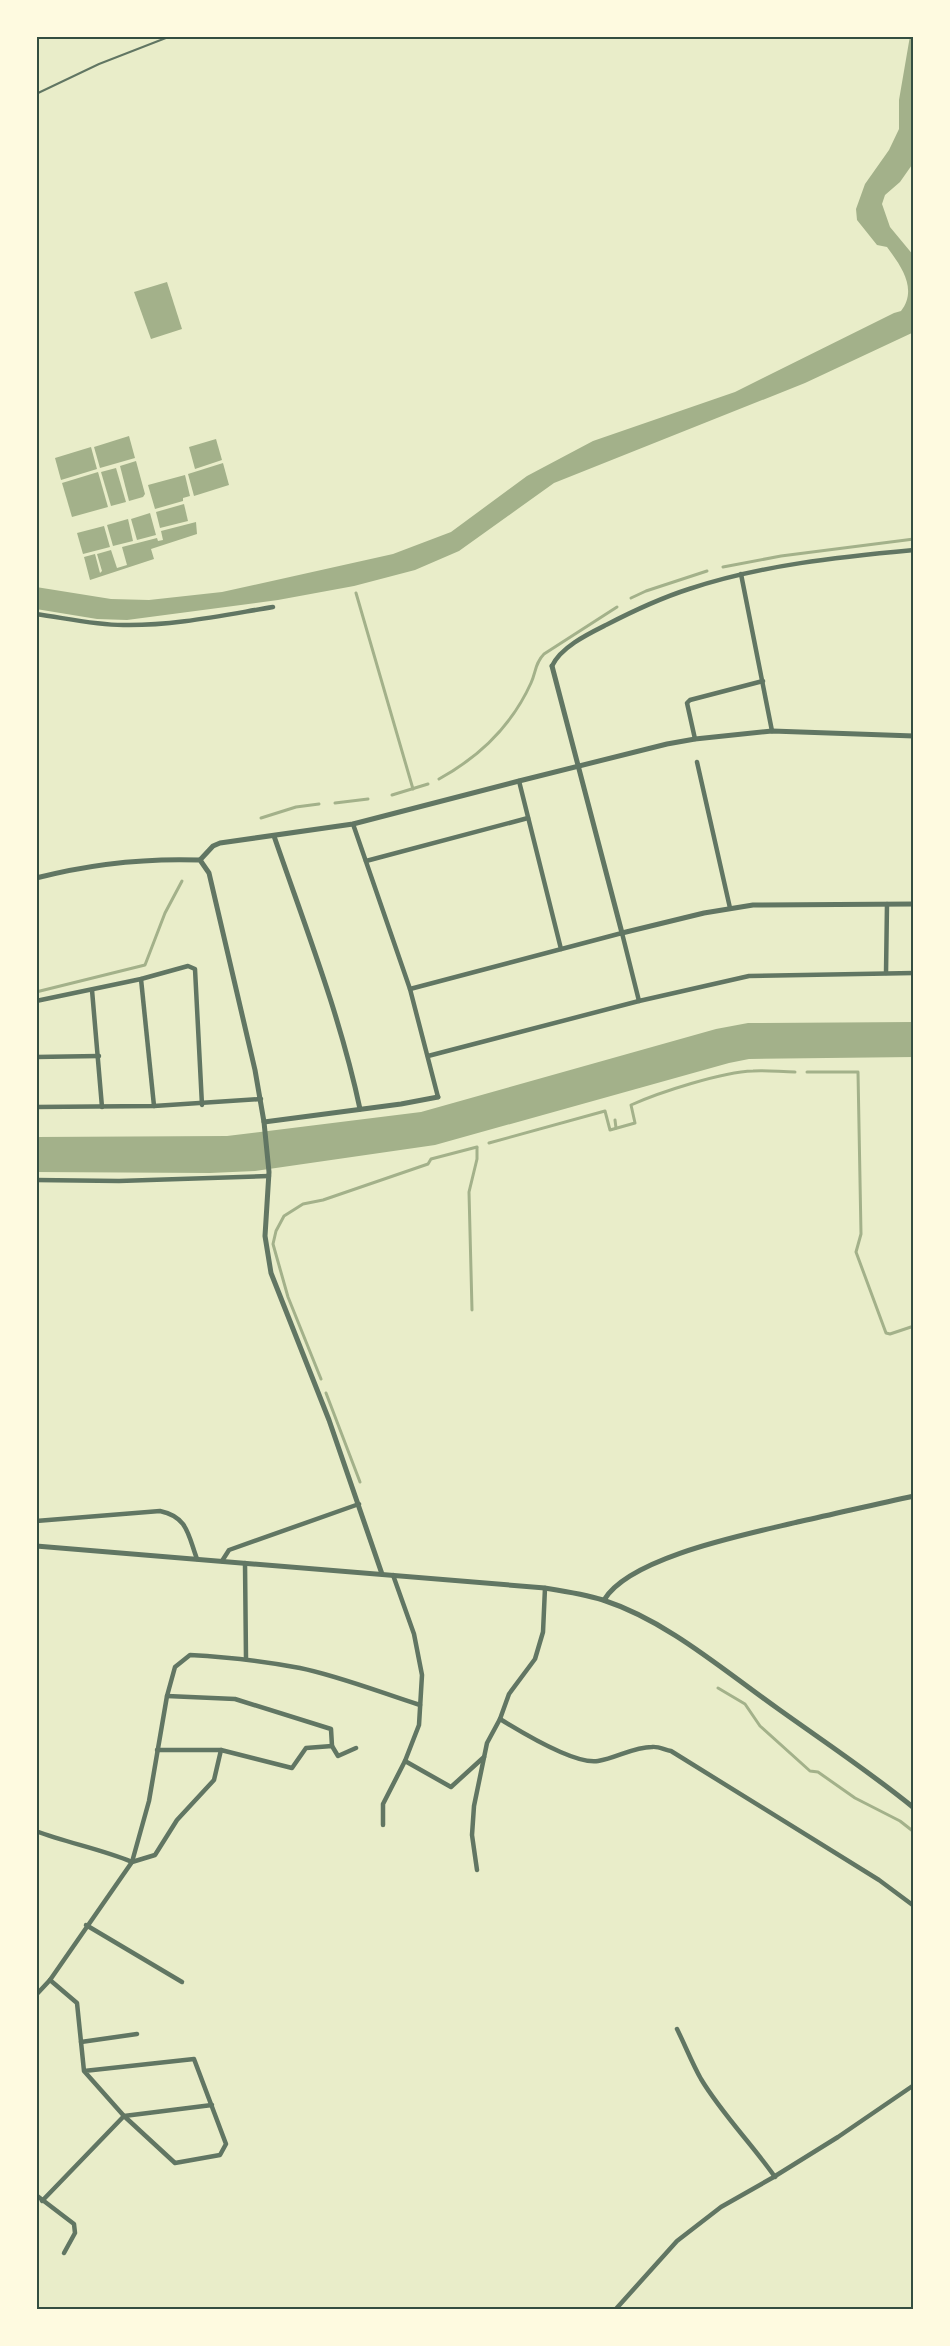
<svg xmlns="http://www.w3.org/2000/svg" width="950" height="2346" font-family="Signika,sans-serif">
	<style>
		.water { fill: #a3b18a }
		.lines { fill: none; stroke-linecap: round; stroke-linejoin: round }
		.stream { stroke: #a3b18a; stroke-width: 3 }
		.service { stroke: #617663; stroke-width: 2 }
		.minor { stroke: #617663; stroke-width: 4.5 }
		.tertiary { stroke: #617663; stroke-width: 5 }
		.neatline { fill: none; stroke: #344e41; stroke-width: 2 }
	</style>
	<rect width="100%" height="100%" fill="#e9edc9"/>
	<g class="water">
		<path d="M 910,36 L 914,36 L 914,162 L 900,182 L 885,195 L 882,204 L 890,227 L 914,256 L 914,332 L 805,383 L 554,483 L 459,551 L 415,570 L 354,586 L 278,600 L 127,620 L 97,619 L 36,609 L 36,587 L 111,599 L 149,600 L 222,592 L 393,554 L 451,532 L 527,476 L 593,441 L 735,392 L 894,313 L 901,311 C 918,289 901,266 887,247 L 877,245 L 857,220 L 856,209 L 865,184 L 889,150 L 899,129 L 899,100 Z"/>
		<polygon points="167,282 182,329 151,339 134,292"/>
		<polygon points="129,436 135,458 100,468 94,447"/>
		<polygon points="216,439 222,460 195,469 189,447"/>
		<polygon points="91,447 97,469 61,480 55,458"/>
		<polygon points="136,461 145,494 143,497 129,501 120,466"/>
		<polygon points="223,463 229,485 194,496 188,474"/>
		<polygon points="116,468 126,502 111,506 101,472"/>
		<polygon points="98,472 108,507 72,517 62,483"/>
		<polygon points="185,475 190,496 183,498 183,501 155,509 148,485"/>
		<polygon points="184,504 188,521 160,528 156,512"/>
		<polygon points="150,513 156,535 137,540 131,519"/>
		<polygon points="128,519 133,541 113,546 107,525"/>
		<polygon points="196,522 197,534 151,549 154,559 90,580 84,557 95,554 100,573 102,571 97,554 111,550 117,568 127,565 122,547 157,538 158,541 163,540 161,531"/>
		<polygon points="104,526 110,547 83,554 77,533"/>
		<polygon points="914,1022 914,1057 749,1059 729,1063 435,1145 255,1171 210,1173 36,1172 36,1137 227,1136 421,1112 716,1029 748,1023"/>
	</g>
	<g class="lines">
		<g class="stream">
			<polyline points="723,567 781,556 914,539"/>
			<polyline points="356,593 413,789"/>
			<polyline points="631,598 646,591 707,571"/>
			<path d="M 439,779 C 479,757 512,725 531,683 C 536,672 535,663 544,654 L 617,607"/>
			<polyline points="392,795 428,784"/>
			<polyline points="335,803 368,799"/>
			<polyline points="261,818 296,807 319,804"/>
			<polyline points="36,992 145,965 165,913 182,881"/>
			<polyline points="807,1072 858,1072 861,1234 856,1252 886,1333 890,1334 914,1326"/>
			<polyline points="615,1120 616,1128"/>
			<path d="M 489,1143 L 605,1111 L 610,1130 L 635,1123 L 631,1105 C 660,1092 722,1072 753,1071 C 767,1070 781,1072 795,1072"/>
			<polyline points="472,1310 469,1192 477,1159 477,1148"/>
			<polyline points="321,1379 288,1297 273,1244 276,1231 284,1216 303,1204 323,1200 428,1164 431,1159 477,1147"/>
			<polyline points="326,1393 360,1482"/>
			<polyline points="718,1688 745,1704 760,1726 810,1771 818,1772 855,1798 900,1821 914,1832"/>
		</g>
		<polyline class="service" points="36,94 99,64 171,36"/>
		<g class="minor">
			<polyline points="741,574 772,731"/>
			<path d="M 36,614 C 65,618 94,625 123,625 C 173,626 224,615 273,607"/>
			<path d="M 552,666 C 561,647 588,634 606,625 C 633,611 661,598 689,589 C 761,565 839,557 914,550"/>
			<polyline points="695,739 687,703 690,700 763,681"/>
			<polyline points="697,762 730,908"/>
			<polyline points="519,781 561,949"/>
			<polyline points="353,824 410,989 438,1097"/>
			<polyline points="366,861 528,818"/>
			<polyline points="886,973 887,904"/>
			<polyline points="141,979 154,1106"/>
			<polyline points="410,989 622,933 639,1001"/>
			<polyline points="92,990 102,1107"/>
			<polyline points="36,1001 141,979 188,966 195,969 202,1105"/>
			<polyline points="428,1056 639,1001 749,976 914,973"/>
			<polyline points="36,1057 99,1056"/>
			<polyline points="36,1107 154,1106 261,1099"/>
			<polyline points="36,1180 119,1181 269,1176"/>
			<path d="M 36,1521 L 160,1511 C 188,1517 188,1535 197,1559"/>
			<polyline points="222,1561 229,1550 359,1504"/>
			<polyline points="245,1563 246,1659"/>
			<polyline points="167,1696 235,1699 331,1729 332,1746"/>
			<path d="M 500,1719 C 521,1732 575,1765 598,1761 C 617,1758 633,1747 652,1747 C 658,1746 665,1750 671,1751 L 879,1880 L 914,1906"/>
			<polyline points="157,1750 221,1750 292,1768 306,1748 332,1746 338,1756 356,1748"/>
			<polyline points="405,1761 451,1787 484,1757"/>
			<polyline points="383,1825 383,1804 405,1761 419,1725 422,1675 414,1634 393,1575"/>
			<path d="M 36,1831 C 67,1843 101,1849 132,1862 L 155,1855 L 177,1820 L 214,1780 L 221,1750"/>
			<polyline points="477,1870 472,1835 474,1806 487,1743 500,1719 509,1694 535,1659 543,1632 545,1588"/>
			<polyline points="86,1925 182,1982"/>
			<polyline points="50,1980 77,2003 84,2071 124,2116 175,2163 220,2155 226,2144 194,2059 84,2071"/>
			<path d="M 36,1995 L 50,1980 L 132,1862 L 149,1801 L 167,1696 L 175,1667 L 190,1655 C 227,1657 264,1661 300,1668 C 339,1676 382,1693 420,1705"/>
			<path d="M 677,2029 C 685,2045 692,2063 701,2079 C 722,2114 752,2144 775,2177"/>
			<polyline points="81,2042 137,2034"/>
			<polyline points="36,2195 74,2224 75,2233 64,2253"/>
			<polyline points="42,2201 124,2116 212,2105"/>
			<polyline points="615,2310 677,2241 721,2207 772,2178 838,2137 914,2085"/>
		</g>
		<g class="tertiary">
			<polyline points="552,666 622,933 704,913 753,905 914,904"/>
			<path d="M 274,836 C 305,926 340,1015 360,1109"/>
			<polyline points="200,860 213,846 220,843 353,824 519,781 667,744 695,739 772,731 914,736"/>
			<path d="M 36,878 C 90,864 144,858 200,860 L 209,873 L 255,1070 L 264,1122 L 269,1172 L 265,1236 L 271,1273 L 329,1420 L 382,1574"/>
			<polyline points="264,1122 401,1104 438,1097"/>
			<path d="M 36,1546 L 545,1588 C 564,1591 584,1594 603,1600 C 667,1621 722,1669 777,1708 C 823,1741 870,1772 914,1808"/>
			<path d="M 604,1600 C 630,1556 753,1533 802,1521 C 839,1513 876,1504 914,1496"/>
		</g>
	</g>
	<rect width="950" height="2346" fill="none" stroke="#fefae0" stroke-width="75"/>
	<rect x="38" y="38" width="874" height="2270" class="neatline"/>
</svg>
